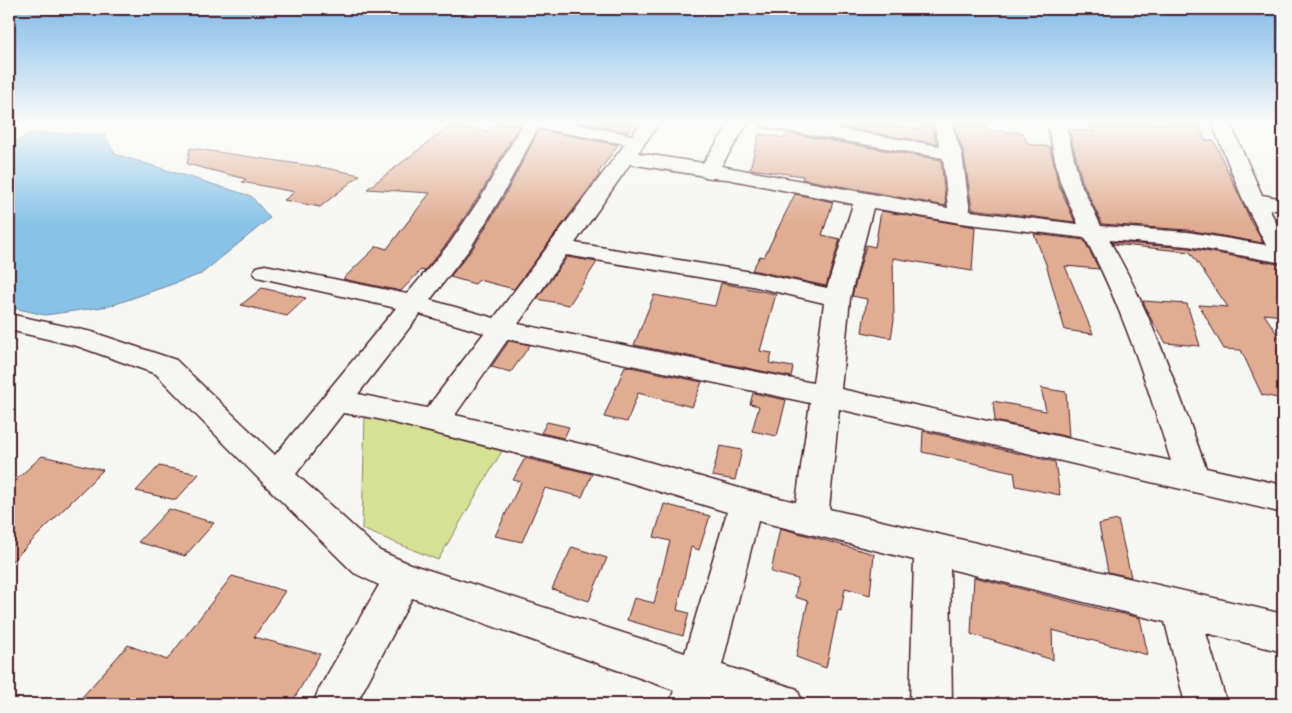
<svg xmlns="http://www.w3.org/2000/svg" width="1292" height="713" font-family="'Playpen Sans',sans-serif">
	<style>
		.green { fill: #d5e194; stroke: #908060 }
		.water { fill: #88c3e7; stroke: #6f819c }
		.building { fill: #e0ad93; stroke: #4a1f2b }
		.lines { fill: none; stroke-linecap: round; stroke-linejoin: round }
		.street-casing { stroke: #4a1f2b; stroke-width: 3 }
		.street { fill: #f6f6f2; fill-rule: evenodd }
	</style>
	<rect width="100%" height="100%" fill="#f6f6f2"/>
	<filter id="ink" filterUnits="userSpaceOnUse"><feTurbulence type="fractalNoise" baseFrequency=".02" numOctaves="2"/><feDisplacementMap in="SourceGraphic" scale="10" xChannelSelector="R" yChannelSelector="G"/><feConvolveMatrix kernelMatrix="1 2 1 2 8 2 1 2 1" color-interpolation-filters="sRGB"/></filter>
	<g filter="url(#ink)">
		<polygon class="green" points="365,414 505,446 438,560 362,529"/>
		<polygon class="water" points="30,133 104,134 115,154 251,196 270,218 201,274 110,306 45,315 9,307 9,146"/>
		<g class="building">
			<polygon points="497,123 520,124 481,193 448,242 424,271 421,270 401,291 343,279 377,246 387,249 430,193 367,189 450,126 489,131"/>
			<polygon points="582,123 634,123 628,132"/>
			<polygon points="817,123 872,123 924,130 923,123 931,123 937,144"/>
			<polygon points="953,123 986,123 987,130 1023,133 1028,144 1050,147 1058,183 1075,222 972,209 964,154"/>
			<polygon points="1104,123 1198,123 1205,140 1214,141 1250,219 1263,243 1188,230 1102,224 1082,181 1069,129 1094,132 1092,125 1104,127"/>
			<polygon points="539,130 618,145 598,173 600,174 514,289 479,280 475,284 450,277 473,248 505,195"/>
			<polygon points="787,133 941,160 946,206 802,179 803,176 750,169 759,134 784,138"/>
			<polygon points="190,148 326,168 360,175 320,207 284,200 295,192 242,182 246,179 187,164"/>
			<polygon points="795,194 833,202 822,235 840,239 826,286 752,270 760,256 764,257"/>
			<polygon points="881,211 975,227 972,271 893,258 894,320 891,338 862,332 867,299 852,296 866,245 875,247"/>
			<polygon points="1034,234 1084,240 1099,269 1065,266 1093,334 1065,330 1046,264"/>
			<polygon points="1112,242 1188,248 1283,265 1283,316 1264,314 1283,343 1283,399 1262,395 1241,350 1224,349 1199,305 1228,307 1190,252 1113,244"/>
			<polygon points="567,257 597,262 569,305 537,299"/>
			<polygon points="721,283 776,294 760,351 772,353 769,363 793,367 791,377 634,345 654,295 715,306"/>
			<polygon points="262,288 306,298 287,316 241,305"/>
			<polygon points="1143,301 1187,304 1200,346 1166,343 1151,319"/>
			<polygon points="509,341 530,345 511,372 491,367"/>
			<polygon points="625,366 702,382 692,407 638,393 627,422 604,417"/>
			<polygon points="1041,388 1066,392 1069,437 995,421 993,401 1046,411"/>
			<polygon points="753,393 786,400 777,436 752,431 759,406 750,404"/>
			<polygon points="547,422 569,427 564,438 541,433"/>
			<polygon points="923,431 1055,462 1060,495 1016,486 1014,472 922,452"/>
			<polygon points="720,446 742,450 735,480 712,476"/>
			<polygon points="42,456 103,470 9,564 9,486"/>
			<polygon points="525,458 592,474 582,497 545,488 522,542 495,536 521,482 513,480"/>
			<polygon points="159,466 199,474 176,500 136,491"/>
			<polygon points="664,504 710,516 699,550 691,547 677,610 689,613 683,636 627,620 634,598 654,603 670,541 654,537"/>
			<polygon points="169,509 214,523 185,556 138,542"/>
			<polygon points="1118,520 1131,577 1108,572 1099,524"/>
			<polygon points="780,528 874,554 870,595 845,588 841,611 838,610 826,668 796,657 808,601 795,597 798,579 771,572"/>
			<polygon points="572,547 607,558 589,601 552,589"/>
			<polygon points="232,576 285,591 254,637 320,654 291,704 228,704 210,699 207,704 76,704 128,645 167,660"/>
			<polygon points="974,577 1116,613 1115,612 1140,618 1148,655 1052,630 1053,660 971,634"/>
		</g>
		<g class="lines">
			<defs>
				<path id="street" d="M 523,123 L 571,123 L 632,135 L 641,123 L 659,123 L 638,153 L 703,163 L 730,123 L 748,123 L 721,166 L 948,208 L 943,158 L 770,128 L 764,127 L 761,123 L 804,123 L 940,146 L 933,123 L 951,123 L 962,154 L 970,211 L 1078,224 L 1060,182 L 1047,123 L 1065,123 L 1080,182 L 1101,226 L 1188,232 L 1266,245 L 1243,200 L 1212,123 L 1230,123 L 1262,195 L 1283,199 L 1283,211 L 1269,209 L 1283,235 L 1283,263 L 1188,246 L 1109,240 C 1151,311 1178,391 1206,468 L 1283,485 L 1283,513 L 839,409 L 829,509 L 1283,614 L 1283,652 L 1206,633 L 1227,704 L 1185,704 L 1165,622 L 950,569 L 952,704 L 910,704 L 914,560 L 758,521 L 722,665 L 797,689 L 803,704 L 670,704 L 674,690 L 412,598 L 356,704 L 313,704 L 319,689 L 379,585 L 354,573 L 265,485 L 156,374 L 77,346 L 9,330 L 9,314 L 92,332 L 176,360 L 275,455 L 396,308 L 257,277 L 253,272 L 257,267 L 265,265 L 407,294 L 450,243 L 483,194 ZM 538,128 L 625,144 L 494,318 L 430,300 L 471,247 L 503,194 ZM 630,164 L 699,175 C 706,179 718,178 727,179 L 853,204 L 827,288 L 752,272 L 575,243 ZM 873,208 L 960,223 L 1085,238 C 1123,308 1147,385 1171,461 L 841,389 L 850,298 ZM 566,255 L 752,286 L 824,303 L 813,383 L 518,324 ZM 420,314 L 484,333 L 427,408 L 358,394 ZM 508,339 L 810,403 L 796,502 L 746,490 L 611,451 L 455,415 ZM 343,413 L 374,418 L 611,477 L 727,512 L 685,653 L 410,564 L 380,551 L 296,474 Z"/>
			</defs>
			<use href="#street" class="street-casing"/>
			<use href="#street" class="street"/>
		</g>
	</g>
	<linearGradient id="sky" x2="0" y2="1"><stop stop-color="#81bae8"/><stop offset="0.55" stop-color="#fbfbf9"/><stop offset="1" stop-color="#fbfbf9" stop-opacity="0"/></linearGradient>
	<rect width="1292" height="223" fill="url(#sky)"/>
	<rect width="1292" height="713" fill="none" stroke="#f6f6f2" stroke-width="30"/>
	<rect x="15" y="15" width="1262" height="683" fill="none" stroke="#4a1f2b" stroke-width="2" filter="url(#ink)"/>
</svg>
